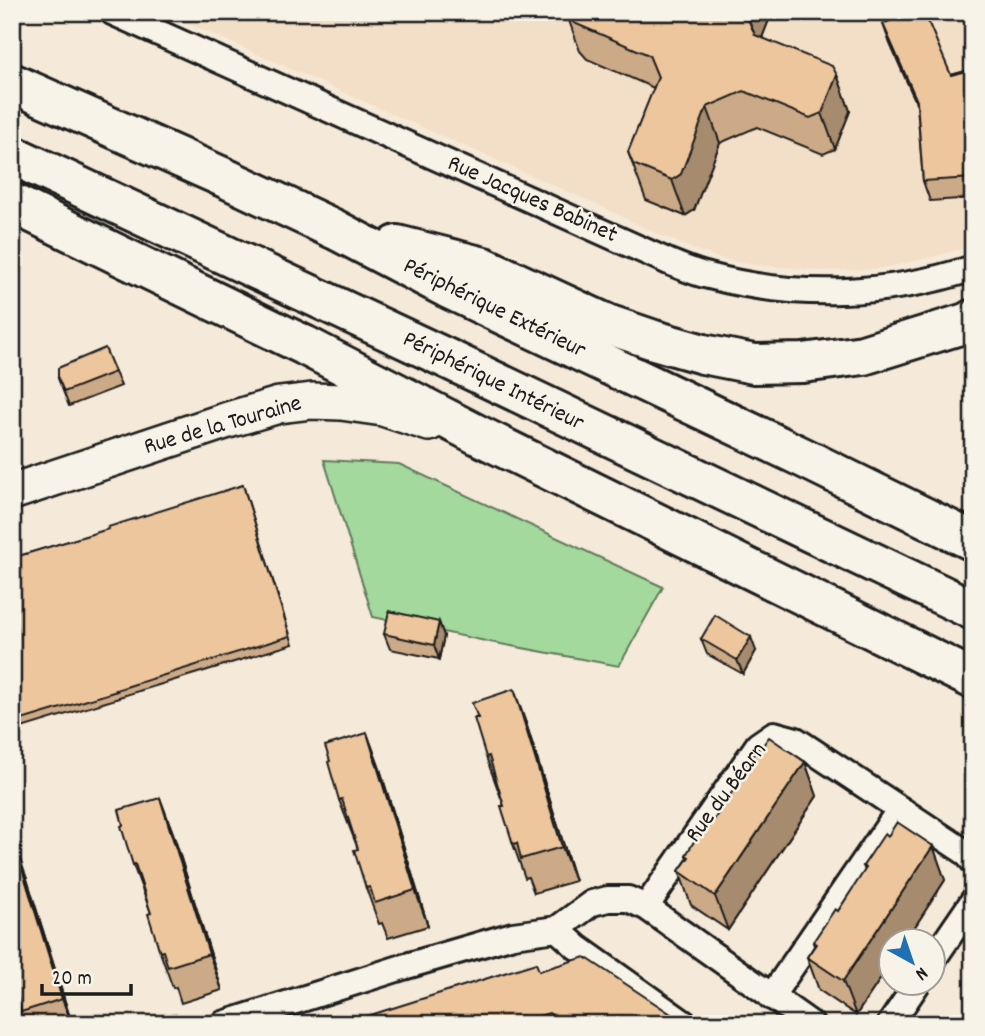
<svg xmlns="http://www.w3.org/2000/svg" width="985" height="1036" font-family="Dekko,sans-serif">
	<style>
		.built { fill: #f3dfc7 }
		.green { fill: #a4d99d; stroke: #607a5c; stroke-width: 2 }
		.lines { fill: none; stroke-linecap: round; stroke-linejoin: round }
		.street-casing { stroke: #1c1c1c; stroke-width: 30 }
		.secondary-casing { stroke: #1c1c1c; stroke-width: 40 }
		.highway-casing { stroke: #1c1c1c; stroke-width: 44 }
		.street { stroke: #f7f3e8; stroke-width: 24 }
		.secondary { stroke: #f7f3e8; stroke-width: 35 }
		.highway { stroke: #f7f3e8; stroke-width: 38 }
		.wall { fill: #ccaa87; stroke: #1c1c1c; stroke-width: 2 }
		.shaded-wall { fill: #a68b6e; stroke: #1c1c1c; stroke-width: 2 }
		.building { fill: #edc69d; stroke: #1c1c1c; stroke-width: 2 }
		.labels { text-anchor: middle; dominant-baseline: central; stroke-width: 5; stroke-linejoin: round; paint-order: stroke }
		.street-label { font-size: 24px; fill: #1c1c1c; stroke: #f7f3e8 }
	</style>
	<rect width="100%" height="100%" fill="#f5ead9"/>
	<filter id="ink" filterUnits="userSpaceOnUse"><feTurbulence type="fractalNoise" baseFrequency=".0143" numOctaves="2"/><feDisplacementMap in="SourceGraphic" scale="14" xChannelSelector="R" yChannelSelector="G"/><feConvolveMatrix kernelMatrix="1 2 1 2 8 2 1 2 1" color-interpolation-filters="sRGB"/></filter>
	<g filter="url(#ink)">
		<polygon class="built" points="162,12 973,12 973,246 928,258 878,269 824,271 746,264 718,258 693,249 653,232 600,206"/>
		<polygon class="green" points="324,460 399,464 663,587 619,666 490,642 373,617"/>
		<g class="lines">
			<defs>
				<g id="street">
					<path d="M 112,12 L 669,262 C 682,267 695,273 709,276 C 795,299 888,296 973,268"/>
					<polyline points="646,907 758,745 774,734 796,740 965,852 973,861"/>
					<polyline points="557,929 577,947 685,1024"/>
					<polyline points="932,961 973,901"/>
					<polyline points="771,997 900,809"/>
					<polyline points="223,1024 403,967 513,935 557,929 592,903 608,899 628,899 646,907 811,1024"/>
					<polyline points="890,1024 917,984"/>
				</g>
				<polyline id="secondary" points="12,492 228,420 279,405 312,401 341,402 383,408 429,423"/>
				<g id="highway">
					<polyline points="12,83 223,177 336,230 447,288 802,457 973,541"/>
					<polyline points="12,155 450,360 973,610"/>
					<polyline points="12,203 304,345 478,435 973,679"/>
					<polyline points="397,245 484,267 607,324 654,340 703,354 754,364 803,363 863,355 966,323 973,319"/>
				</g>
			</defs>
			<use href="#street" class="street-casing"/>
			<use href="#secondary" class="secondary-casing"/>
			<use href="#highway" class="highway-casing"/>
			<use href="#street" class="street"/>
			<use href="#secondary" class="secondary"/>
			<use href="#highway" class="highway"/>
		</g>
		<g class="wall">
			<polygon points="568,12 772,12 762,38 837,75 850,111 835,149 823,154 757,127 720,143 694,210 685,216 646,200 628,152 654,88 587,59 580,51 567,15"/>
			<polygon points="883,24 951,75 973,69 973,198 930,201 923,181 917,105 890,44"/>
			<polygon points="115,372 121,386 69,406 58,378"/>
			<polygon points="243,485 293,644 119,697 119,698 12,731 12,558 109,529"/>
			<polygon points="439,622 444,636 439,659 390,649 384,634"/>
			<polygon points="701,639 756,651 743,674 707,654"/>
			<polygon points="526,723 575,881 534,893 528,877 525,878 513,844 504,806 486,757"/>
			<polygon points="367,733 380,769 428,926 388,938 382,923 379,924 366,888 358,849 339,800"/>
			<polygon points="760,749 805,762 817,796 728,930 691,905 679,871 687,859 686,855 710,826 737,785 736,781"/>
			<polygon points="160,798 173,833 222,990 181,1003 176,987 173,988 160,952 151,913 133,865"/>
			<polygon points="888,836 933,846 945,880 905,942 891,942 891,963 856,1015 819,990 807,957 814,946 813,942 838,911 865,871 863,866"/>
			<polygon points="14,843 27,879 72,1024 22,1024 12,996"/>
			<polygon points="539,971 686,1024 342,1024"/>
		</g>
		<g class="shaded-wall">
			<polygon points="745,12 772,12 758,48"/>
			<polygon points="837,75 850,111 835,149 822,113"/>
			<polygon points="707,107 720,143 694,210 685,216 672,180"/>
			<polygon points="439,622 444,636 439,659 434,645"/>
			<polygon points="751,637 756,651 743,674 737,660"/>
			<polygon points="514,689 526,723 575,881 562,847"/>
			<polygon points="367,733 380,769 428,926 415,890"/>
			<polygon points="805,762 817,796 728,930 715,896"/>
			<polygon points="160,798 173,833 222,990 209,954"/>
			<polygon points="14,843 27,879 72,1024 62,999"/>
			<polygon points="933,846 945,880 905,942 891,942 891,963 856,1015 843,981"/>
		</g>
		<g class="building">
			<polygon points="568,12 745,12 755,35 832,66 837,75 822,113 810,118 744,91 707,107 681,174 672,180 633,164 628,152 658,77 649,55 574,23 567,15"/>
			<polygon points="908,12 924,12 951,75 973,69 973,178 923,181 917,101 883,24"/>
			<polygon points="105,348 115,372 64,392 58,378 58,368"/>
			<polygon points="243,485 290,636 116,690 117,691 12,723 12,558 109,529 108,527"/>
			<polygon points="389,611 439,622 434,645 384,634"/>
			<polygon points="715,615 751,637 737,660 701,639"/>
			<polygon points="514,689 562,847 521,859 517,843 513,844 501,806 504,806 489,756 486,757 474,718 478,718 472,703"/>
			<polygon points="367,733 415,890 375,903 370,887 366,888 354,850 358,849 342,799 339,800 328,762 330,761 325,746"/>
			<polygon points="769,737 805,762 715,896 679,871 689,857 686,855 696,838 707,823 710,826 738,783 736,781 747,764 758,748 760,749"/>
			<polygon points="160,798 209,954 168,967 163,951 160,952 148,914 151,913 135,864 133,865 121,826 123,825 119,810"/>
			<polygon points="897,822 933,846 843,981 807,957 816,944 813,942 835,909 838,911 866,868 863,866 885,833 888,836"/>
			<polygon points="14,843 62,999 21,1012 17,996 13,998 12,996 12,844"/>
			<polygon points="585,957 686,1024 566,1024 549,1013 512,1024 342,1024 536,963 539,971"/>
		</g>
	</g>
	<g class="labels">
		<g class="street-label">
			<text transform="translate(532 200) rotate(24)">Rue Jacques Babinet</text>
			<text transform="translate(494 309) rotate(26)">Périphérique Extérieur</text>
			<text transform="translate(493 382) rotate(26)">Périphérique Intérieur</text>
			<text transform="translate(223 426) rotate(-16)">Rue de la Touraine</text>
			<text transform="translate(727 793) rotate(-53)">Rue du Béarn</text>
		</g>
	</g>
	<rect width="985" height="1036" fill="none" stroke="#f7f3e8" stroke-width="42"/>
	<rect x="21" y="21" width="943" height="994" fill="none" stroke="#1c1c1c" stroke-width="2.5" filter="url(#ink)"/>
	<g transform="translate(912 962) rotate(140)"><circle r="33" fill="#f7f3e8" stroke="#9f9d96" stroke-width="2"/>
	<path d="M0-5L12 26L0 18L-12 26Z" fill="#1f6fb2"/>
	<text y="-10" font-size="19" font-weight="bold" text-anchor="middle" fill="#1c1c1c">N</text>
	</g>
	<path d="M42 984v10h89v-10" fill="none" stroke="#1c1c1c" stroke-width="3.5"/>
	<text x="52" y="984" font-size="21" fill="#1c1c1c" stroke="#f7f3e8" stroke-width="5" paint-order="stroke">20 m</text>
</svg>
